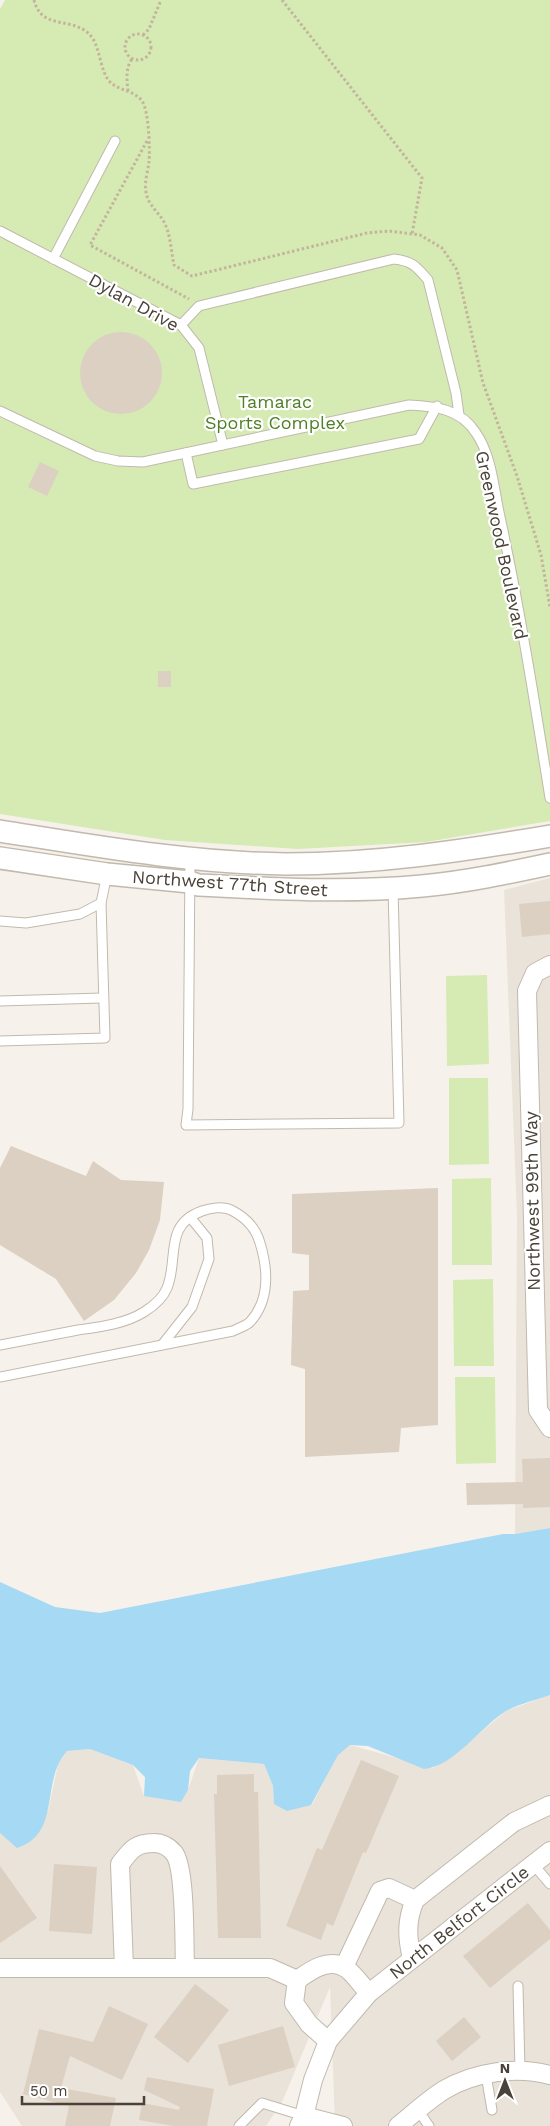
<svg xmlns="http://www.w3.org/2000/svg" width="550" height="2126" font-family="'Work Sans',sans-serif">
	<style>
		.residential { fill: #eae3d9 }
		.green { fill: #d5ebb3 }
		.water { fill: #a6d9f3 }
		.building { fill: #dbd0c2 }
		.lines { fill: none; stroke-linecap: round; stroke-linejoin: round }
		.service-casing { stroke: #c2b9ad; stroke-width: 11 }
		.minor-casing { stroke: #c2b9ad; stroke-width: 20 }
		.tertiary-casing { stroke: #c2b9ad; stroke-width: 24 }
		.path { stroke: #c4b49d; stroke-width: 3; stroke-dasharray: 2.5 2.5; stroke-linecap: butt }
		.service { stroke: #fff; stroke-width: 9 }
		.minor { stroke: #fff; stroke-width: 18 }
		.tertiary { stroke: #fff; stroke-width: 21 }
		.labels { text-anchor: middle; dominant-baseline: central; stroke-width: 4.5; stroke-linejoin: round; paint-order: stroke }
		.street-label { font-size: 18px; fill: #4a4238; stroke: #fff }
		.park-label { font-size: 18px; fill: #4f8028; stroke: #fff }
	</style>
	<rect width="100%" height="100%" fill="#f6f2eb"/>
	<g class="residential">
		<polygon points="550,878 550,1528 515,1534 517,1216 504,890"/>
		<polygon points="550,1695 550,2126 335,2126 330,1987 283,2100 266,2126 22,2126 0,2092 0,1828 48,1811 59,1760 67,1751 90,1749 133,1765 144,1796 188,1790 199,1758 264,1764 273,1786 274,1804 312,1805 338,1754 350,1745 433,1768 460,1750 506,1711"/>
	</g>
	<g class="green">
		<polygon points="5,0 550,0 550,821 426,842 298,849 165,840 0,814 0,9"/>
		<polygon points="487,975 489,1064 447,1066 446,976"/>
		<polygon points="449,1078 488,1078 489,1164 449,1165"/>
		<polygon points="491,1178 492,1265 452,1265 452,1179"/>
		<polygon points="493,1279 494,1366 454,1366 453,1280"/>
		<polygon points="455,1377 495,1377 496,1463 456,1464"/>
	</g>
	<path class="water" d="M 550,1528 L 550,1695 C 536,1700 519,1704 506,1711 C 480,1727 455,1766 424,1769 L 368,1746 L 350,1745 L 338,1755 L 311,1805 L 287,1811 L 274,1804 L 273,1786 L 264,1764 L 199,1758 L 190,1771 L 188,1790 L 181,1802 L 144,1796 L 145,1777 L 133,1765 L 90,1749 L 67,1751 C 40,1780 62,1834 17,1848 L 0,1833 L 0,1582 L 55,1607 L 100,1613 L 503,1534 L 515,1534 Z"/>
	<g class="building">
		<circle cx="121" cy="373" r="41"/>
		<polygon points="40,462 59,471 47,496 28,487"/>
		<rect x="158" y="671" width="13" height="16"/>
		<polygon points="550,901 550,934 522,937 519,904"/>
		<polygon points="11,1146 86,1176 93,1161 121,1180 164,1182 160,1220 149,1250 136,1273 114,1300 84,1321 56,1279 0,1245 0,1168"/>
		<polygon points="438,1188 438,1425 401,1428 399,1452 305,1457 305,1369 291,1365 293,1291 309,1290 309,1255 292,1253 292,1194"/>
		<polygon points="550,1458 550,1507 523,1508 523,1504 467,1505 466,1483 523,1482 522,1459"/>
		<polygon points="361,1760 399,1776 366,1853 363,1852 333,1926 327,1923 321,1940 286,1926 317,1848 322,1850"/>
		<polygon points="254,1774 254,1792 258,1792 261,1938 218,1938 214,1794 217,1794 217,1775"/>
		<polygon points="54,1864 97,1867 92,1934 49,1931"/>
		<polygon points="0,1866 37,1918 0,1943"/>
		<polygon points="528,1903 550,1930 550,1939 490,1988 463,1956"/>
		<polygon points="195,1984 229,2010 188,2063 154,2037"/>
		<polygon points="109,2006 148,2024 122,2080 70,2056 61,2088 116,2098 110,2126 65,2126 69,2106 23,2094 39,2029 93,2042"/>
		<polygon points="464,2017 481,2037 452,2061 436,2041"/>
		<polygon points="283,2026 295,2067 229,2086 218,2045"/>
		<polygon points="147,2077 214,2089 207,2126 174,2126 139,2120 142,2103 179,2110 180,2107 144,2090"/>
	</g>
	<g class="lines">
		<defs>
			<g id="service">
				<polyline points="0,231 181,325 199,348 223,445"/>
				<polyline points="53,259 115,141"/>
				<path d="M 181,325 L 199,306 L 394,259 C 412,261 416,266 428,280 L 456,393 L 459,415"/>
				<path d="M 0,411 L 95,456 L 118,461 L 143,462 L 409,405 C 435,406 461,409 476,433 C 492,456 494,490 500,517 C 520,609 535,704 550,798"/>
				<polyline points="186,453 193,484 419,439 437,406"/>
				<polyline points="190,858 188,1109 186,1125 399,1123 393,888"/>
				<polyline points="0,921 26,923 80,914 101,903"/>
				<polyline points="0,1001 102,998"/>
				<polyline points="0,1041 105,1038 101,903 107,874"/>
				<path d="M 0,1345 C 26,1340 52,1335 78,1330 C 99,1327 125,1324 144,1312 C 152,1307 163,1298 167,1288 C 179,1259 163,1225 202,1211 C 210,1208 223,1206 231,1210 C 245,1217 256,1228 260,1243 C 268,1269 270,1300 250,1322 C 246,1326 238,1328 233,1331 L 0,1377"/>
				<polyline points="162,1345 192,1307 209,1259 207,1238 190,1217"/>
				<polyline points="533,1864 550,1884"/>
				<polyline points="518,1986 520,2071"/>
				<polyline points="486,2075 492,2110"/>
				<polyline points="418,2110 429,2126"/>
				<polyline points="239,2126 262,2103 304,2116"/>
			</g>
			<g id="minor">
				<polyline points="550,965 535,973 527,991 538,1410 550,1428"/>
				<path d="M 412,1959 C 407,1937 406,1921 415,1900"/>
				<polyline points="344,1967 380,1891 389,1888 415,1900 505,1829 514,1822 550,1805"/>
				<polyline points="0,1968 270,1968 297,1980"/>
				<path d="M 124,1968 L 120,1864 C 131,1850 135,1843 154,1843 C 162,1843 169,1847 174,1853 C 186,1868 184,1946 185,1968"/>
				<path d="M 328,2041 L 309,2024 L 294,2003 L 297,1980 C 310,1971 327,1958 344,1967 C 351,1970 363,1987 369,1993"/>
				<polyline points="304,2116 343,2126"/>
				<polyline points="299,2126 304,2116 313,2080 328,2041 369,1993 550,1851"/>
				<path d="M 398,2126 C 413,2114 428,2100 444,2090 C 474,2072 516,2066 550,2075"/>
			</g>
			<g id="tertiary">
				<path d="M 0,831 C 95,846 190,863 286,864 C 375,864 463,851 550,836"/>
				<path d="M 0,858 L 107,874 L 190,882 L 198,885 C 273,889 347,893 422,886 C 466,882 508,873 550,864"/>
			</g>
		</defs>
		<use href="#service" class="service-casing"/>
		<use href="#minor" class="minor-casing"/>
		<use href="#tertiary" class="tertiary-casing"/>
		<g class="path">
			<path d="M 34,0 C 42,33 77,14 93,39 C 100,50 101,73 110,82 C 119,91 134,90 142,101 C 149,111 150,149 149,162 C 148,171 144,182 146,192 C 148,206 160,213 165,224 C 171,237 171,252 174,265 L 192,276 L 367,233 L 389,231 L 420,235 L 442,248 L 457,270 L 483,383 L 517,476 L 541,555 L 550,607"/>
			<polyline points="282,0 422,178 412,234"/>
			<circle cx="138" cy="47" r="13"/>
			<polyline points="143,35 149,29 161,0"/>
			<path d="M 128,91 C 127,80 125,69 132,59"/>
			<polyline points="147,141 90,245 189,299"/>
		</g>
		<use href="#service" class="service"/>
		<use href="#minor" class="minor"/>
		<use href="#tertiary" class="tertiary"/>
	</g>
	<g class="labels">
		<g class="street-label">
			<text transform="translate(134 302) rotate(29)">Dylan Drive</text>
			<text transform="translate(502 545) rotate(78)">Greenwood Boulevard</text>
			<text transform="translate(230 883) rotate(4)">Northwest 77th Street</text>
			<text transform="translate(532 1201) rotate(-91)">Northwest 99th Way</text>
			<text transform="translate(459 1922) rotate(-38)">North Belfort Circle</text>
		</g>
		<g class="park-label">
			<text x="275" y="401">Tamarac<tspan x="275" dy="21">Sports Complex</tspan></text>
		</g>
	</g>
	<g transform="translate(505 2081)" stroke="#ffffff" stroke-width="4" paint-order="stroke">
	<path d="M0-4L9 19L0 12L-9 19Z" fill="#4a4238"/>
	<text y="-8" font-size="14" font-weight="bold" text-anchor="middle" fill="#4a4238">N</text>
	</g>
	<path d="M22 2096v8h122v-8" fill="none" stroke="#4a4238" stroke-width="2.5"/>
	<text x="30" y="2096" font-size="15" fill="#4a4238" stroke="#ffffff" stroke-width="4" paint-order="stroke">50 m</text>
</svg>
